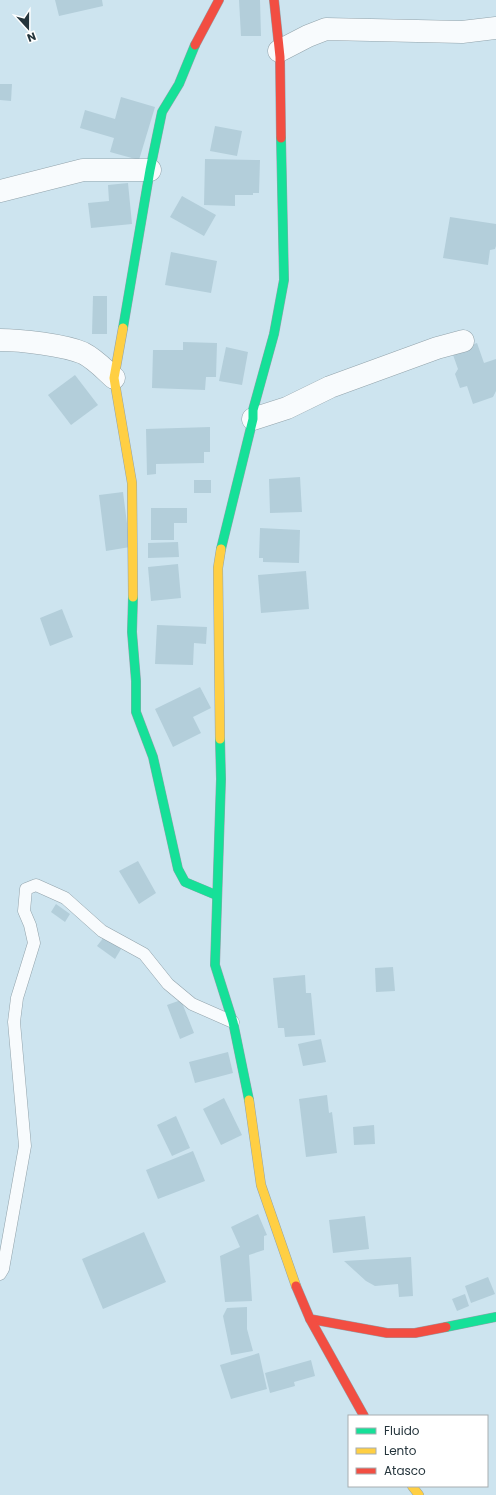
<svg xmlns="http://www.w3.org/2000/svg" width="496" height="1495" font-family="Poppins,sans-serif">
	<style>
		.building { fill: #b3ceda }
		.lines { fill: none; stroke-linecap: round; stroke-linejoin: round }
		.lane-casing { stroke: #92a3ab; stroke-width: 13 }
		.street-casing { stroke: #92a3ab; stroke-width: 23 }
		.fast-casing { stroke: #92a3ab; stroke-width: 10 }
		.slow-casing { stroke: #92a3ab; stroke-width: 10 }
		.jam-casing { stroke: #92a3ab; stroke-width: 10 }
		.lane { stroke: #f8fbfd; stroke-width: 12 }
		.street { stroke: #f8fbfd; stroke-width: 22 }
		.fast { stroke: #16e098; stroke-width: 9 }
		.slow { stroke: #ffcf43; stroke-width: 9 }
		.jam { stroke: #f24e42; stroke-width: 9 }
	</style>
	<rect width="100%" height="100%" fill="#cde4ef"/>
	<g class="building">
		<polygon points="55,0 102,0 103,6 59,16"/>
		<polygon points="239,0 260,0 261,36 241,36"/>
		<polygon points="0,84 12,84 11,101 0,100"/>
		<polygon points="121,97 155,107 139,160 110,152 114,138 80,128 85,110 115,119"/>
		<polygon points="215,126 242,131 237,156 210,151"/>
		<polygon points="205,159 260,160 259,193 253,193 253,195 235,195 235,206 204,205"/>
		<polygon points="128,183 132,224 91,228 88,203 109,201 108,185"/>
		<polygon points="182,196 216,215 204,236 170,217"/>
		<polygon points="450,217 496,224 496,246 495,249 490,250 488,265 443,258"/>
		<polygon points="171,252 217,261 211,293 165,285"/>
		<polygon points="93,296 107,296 107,334 92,334"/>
		<polygon points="183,342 217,343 216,377 206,377 205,390 152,388 153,350 183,350"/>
		<polygon points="477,343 484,363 496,359 496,391 493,397 473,404 467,386 460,388 455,374 458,369 452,352"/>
		<polygon points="226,347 248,352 242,385 219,381"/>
		<polygon points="75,375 98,405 71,425 48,395"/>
		<polygon points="210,427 210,452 204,452 204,463 156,464 156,474 147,475 146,429"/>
		<polygon points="300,477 302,512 270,513 269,479"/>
		<rect x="194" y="480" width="17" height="13"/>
		<polygon points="123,492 130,547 106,551 99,495"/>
		<polygon points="151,508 187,508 187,523 174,523 174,540 151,540"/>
		<polygon points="260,528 300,530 299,563 263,562 263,558 259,558"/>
		<polygon points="178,542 179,557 148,558 148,543"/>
		<polygon points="178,564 181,598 151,601 148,567"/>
		<polygon points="306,571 309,609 261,613 258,575"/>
		<polygon points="62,609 73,637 50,646 40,618"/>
		<polygon points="157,625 207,627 206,644 194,643 193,665 155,664"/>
		<polygon points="200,687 211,708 193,717 201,733 173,747 155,709"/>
		<polygon points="138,861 156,893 139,904 119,871"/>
		<polygon points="56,904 70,914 65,922 51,912"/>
		<polygon points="104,937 121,949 115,959 97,946"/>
		<polygon points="393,967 395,991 376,992 375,968"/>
		<polygon points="305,975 306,993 311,993 315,1035 285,1037 284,1028 278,1028 273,978"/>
		<polygon points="181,1000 194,1033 180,1039 167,1005"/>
		<polygon points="321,1039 326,1062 303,1066 298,1044"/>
		<polygon points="228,1052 233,1073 195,1083 189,1062"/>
		<polygon points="327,1095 329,1113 332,1112 337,1153 306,1157 299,1099"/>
		<polygon points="224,1098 242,1135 221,1145 203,1109"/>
		<polygon points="176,1116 190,1148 172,1156 157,1125"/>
		<polygon points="374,1125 375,1144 354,1145 353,1127"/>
		<polygon points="193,1151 205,1181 158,1199 146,1170"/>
		<polygon points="258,1214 267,1235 264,1236 264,1250 249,1255 252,1301 225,1302 220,1256 240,1247 231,1227"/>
		<polygon points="365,1216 369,1249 333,1253 329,1220"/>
		<polygon points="144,1232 166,1282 103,1309 82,1259"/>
		<polygon points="411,1257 413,1296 399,1297 398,1284 375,1286 366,1281 344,1261"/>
		<polygon points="488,1277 495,1294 471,1303 465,1286"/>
		<polygon points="465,1294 469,1306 457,1311 452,1299"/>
		<polygon points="247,1307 247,1329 253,1351 231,1355 223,1316 227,1308"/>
		<polygon points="259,1353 267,1389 231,1399 220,1365"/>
		<polygon points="311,1360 315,1376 294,1382 295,1386 270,1393 265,1373"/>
	</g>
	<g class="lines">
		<defs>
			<polyline id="lane" points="0,1274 3,1269 25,1146 14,1022 17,998 34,943 30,925 24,911 26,889 36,885 65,898 102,931 144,954 168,984 192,1004 233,1022"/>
			<g id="street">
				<polyline points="279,51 308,36 326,29 462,32 496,28"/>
				<polyline points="0,191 83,170 150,170"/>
				<path d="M 0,340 C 21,340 64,345 83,353 C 95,359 104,369 114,378"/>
				<polyline points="253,419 287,408 330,387 437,348 463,341"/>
			</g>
			<g id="fast">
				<polyline points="123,328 150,170 162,112 179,84 195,45"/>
				<polyline points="221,549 253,419 253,410 274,334 284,280 281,138"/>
				<polyline points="133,597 132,632 136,681 136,712 153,757 178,869 185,882 216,895"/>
				<polyline points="220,739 221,779 215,965 233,1022 249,1100"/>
				<polyline points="446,1327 496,1317"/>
			</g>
			<g id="slow">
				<polyline points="123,328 114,378 132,483 133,597"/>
				<polyline points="220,739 218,568 221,549"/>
				<polyline points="249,1100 261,1185 296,1286"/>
				<polyline points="412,1486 419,1495"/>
			</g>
			<g id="jam">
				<polyline points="274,0 280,57 281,138"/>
				<polyline points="195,45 219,0"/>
				<polyline points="296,1286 310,1319 387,1333 415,1333 446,1327"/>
				<polyline points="310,1319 364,1416"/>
			</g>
		</defs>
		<use href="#lane" class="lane-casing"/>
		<use href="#street" class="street-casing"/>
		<use href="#fast" class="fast-casing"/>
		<use href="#slow" class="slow-casing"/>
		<use href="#jam" class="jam-casing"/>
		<use href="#lane" class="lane"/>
		<use href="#street" class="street"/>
		<use href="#fast" class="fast"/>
		<use href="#slow" class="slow"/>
		<use href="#jam" class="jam"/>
	</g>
	<rect x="348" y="1415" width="140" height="72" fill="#ffffff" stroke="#a8aeb1"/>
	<rect x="356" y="1428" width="20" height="6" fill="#16e098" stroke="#a8aeb1"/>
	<text x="384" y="1435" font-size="12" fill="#25353c">Fluido</text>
	<rect x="356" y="1448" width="20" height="6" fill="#ffcf43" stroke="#a8aeb1"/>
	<text x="384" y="1455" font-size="12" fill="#25353c">Lento</text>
	<rect x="356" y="1468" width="20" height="6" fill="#f24e42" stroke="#a8aeb1"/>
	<text x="384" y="1475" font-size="12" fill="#25353c">Atasco</text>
	<g transform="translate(28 28) rotate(159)" stroke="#ffffff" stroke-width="3" paint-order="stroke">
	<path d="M0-3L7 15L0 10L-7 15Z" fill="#25353c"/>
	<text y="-6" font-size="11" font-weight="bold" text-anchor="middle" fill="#25353c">N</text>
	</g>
</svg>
